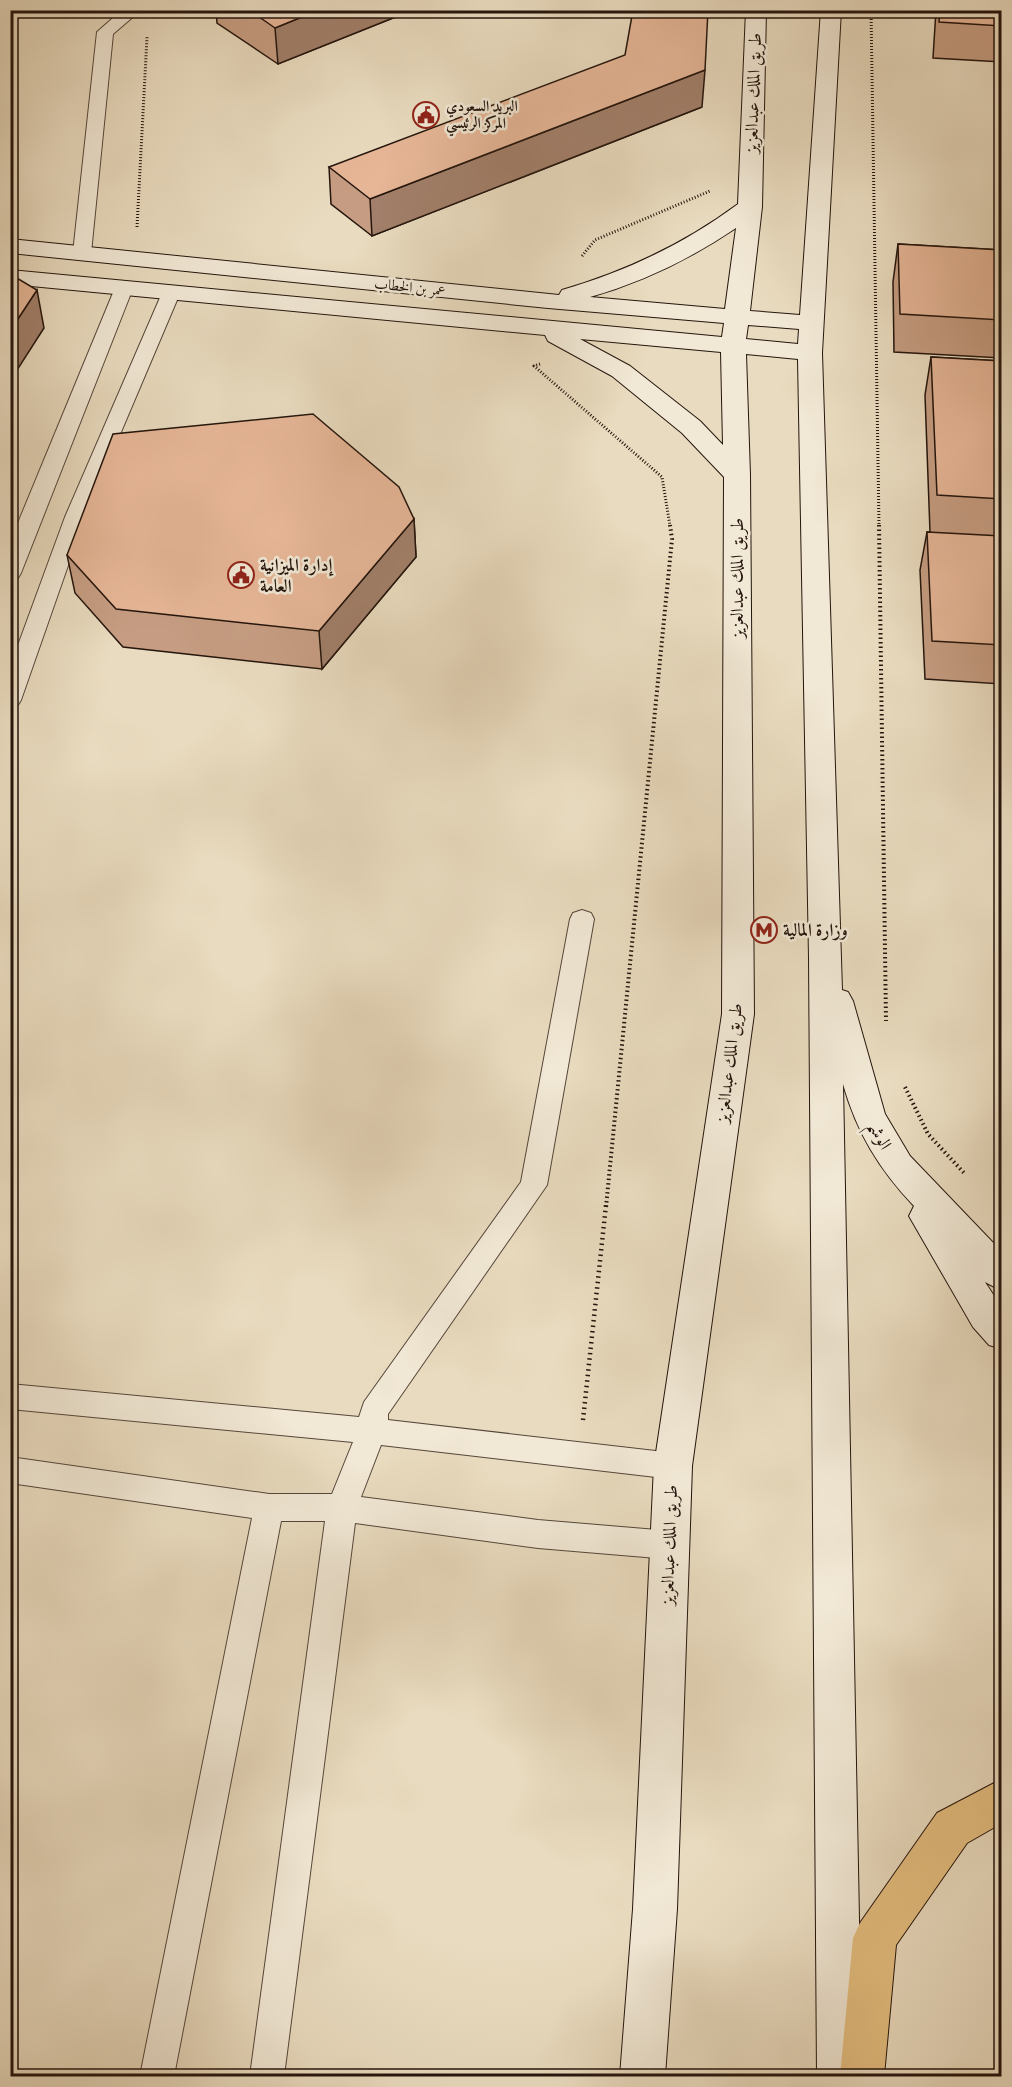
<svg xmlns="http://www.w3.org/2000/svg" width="1012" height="2087" font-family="'IM FELL Great Primer',Amiri,serif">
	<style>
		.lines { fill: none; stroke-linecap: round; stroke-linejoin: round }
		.lane-casing { stroke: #55463a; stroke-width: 2 }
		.secondary-casing { stroke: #24150d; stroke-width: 2 }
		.primary-casing { stroke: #24150d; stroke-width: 2 }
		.path-far2 { stroke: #24150d; stroke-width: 3; stroke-dasharray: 1 2; stroke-linecap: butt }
		.path-far1 { stroke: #24150d; stroke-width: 4; stroke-dasharray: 1.5 3; stroke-linecap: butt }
		.path { stroke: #24150d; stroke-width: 4.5; stroke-dasharray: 1.5 4; stroke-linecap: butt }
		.lane { fill: #f1e8d5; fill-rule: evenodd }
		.secondary { fill: #f1e8d5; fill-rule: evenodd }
		.primary { fill: #e4be80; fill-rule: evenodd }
		.wall { fill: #c69d82; stroke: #24150d; stroke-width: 1.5 }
		.shaded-wall { fill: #a17f6a; stroke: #24150d; stroke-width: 1.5 }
		.building { fill: #e6b697; stroke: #24150d; stroke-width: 1.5 }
		.labels { text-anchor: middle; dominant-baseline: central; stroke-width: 5; stroke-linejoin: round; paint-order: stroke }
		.far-poi-label { font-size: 15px; font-weight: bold; fill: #24150d; stroke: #f1e8d5; text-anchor: start }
		.far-street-label { font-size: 15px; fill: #24150d; stroke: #f1e8d5 }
		.street-label { font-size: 18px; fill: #24150d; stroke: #f1e8d5 }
		.poi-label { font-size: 18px; font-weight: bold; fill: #24150d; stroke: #f1e8d5; text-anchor: start }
	</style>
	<rect width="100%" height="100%" fill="#e9dbbf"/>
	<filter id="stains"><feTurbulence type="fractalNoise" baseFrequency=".00333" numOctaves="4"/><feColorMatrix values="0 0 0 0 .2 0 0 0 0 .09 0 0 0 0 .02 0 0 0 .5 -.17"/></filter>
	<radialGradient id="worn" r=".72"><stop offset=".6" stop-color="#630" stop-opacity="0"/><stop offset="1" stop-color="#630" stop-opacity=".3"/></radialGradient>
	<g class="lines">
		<defs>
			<g id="lane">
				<polygon points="122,10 141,10 113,34 91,253 82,259 73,253 97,32"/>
				<polygon points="124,282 133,288 21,573 18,578 10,580 10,543 20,518 115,288"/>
				<polygon points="171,287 180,293 85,517 21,700 18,705 10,708 10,667 65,517 162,293"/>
				<polygon points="582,910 591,913 594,919 547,1185 388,1414 388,1420 673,1453 683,1457 688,1466 683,1475 673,1479 381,1445 361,1497 538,1520 669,1531 680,1535 684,1545 680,1555 669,1559 538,1548 355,1523 284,2076 250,2076 325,1521 281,1521 174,2076 140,2076 252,1518 10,1483 10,1457 269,1494 332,1494 353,1442 10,1409 10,1384 359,1417 364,1402 521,1182 570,919 573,913"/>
			</g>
			<path id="secondary" d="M 746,10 L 766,10 L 762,207 L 750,311 L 800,315 L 821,10 L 841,10 L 822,353 L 842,990 L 848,992 L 853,1001 L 885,1114 L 910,1156 L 1002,1252 L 1002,1291 L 985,1282 L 1002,1308 L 1002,1349 L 989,1345 L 973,1327 L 909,1216 L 914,1206 C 879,1169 857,1133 843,1084 L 862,2076 L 817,2076 L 809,957 L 798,359 L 746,354 L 750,475 L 754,1014 L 692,1466 L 677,1909 L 665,2076 L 620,2076 L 633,1909 L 654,1466 L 722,1014 L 724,477 L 682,433 L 612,376 L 548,341 L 545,335 L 10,284 L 10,270 L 722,337 L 724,323 L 548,308 L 10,253 L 10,239 L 559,295 L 562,290 C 627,271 684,244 738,204 ZM 736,228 L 725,309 L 590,297 C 643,282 690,259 736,228 ZM 748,325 L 799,329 L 798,344 L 746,339 ZM 580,339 L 721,352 L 723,445 L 700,421 L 630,366 Z"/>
			<polygon id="primary" points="1002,1779 1002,1823 967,1843 896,1945 884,2076 840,2076 853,1938 860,1923 937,1813"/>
		</defs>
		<use href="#lane" class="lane-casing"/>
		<use href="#secondary" class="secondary-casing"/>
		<use href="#primary" class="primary-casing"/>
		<g class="path-far2">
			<polyline points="871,10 879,526"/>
			<polyline points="137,227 147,37"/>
			<polyline points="582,256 595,240 710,191"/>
			<polyline points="540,364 534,366 662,477 670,526"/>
		</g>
		<g class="path-far1">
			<polyline points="879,525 886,1021"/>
			<polyline points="905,1087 928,1134 965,1174"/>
			<polyline points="606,1207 672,539 670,525"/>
		</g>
		<polyline class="path" points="583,1420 606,1205"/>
		<use href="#lane" class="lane"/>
		<use href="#secondary" class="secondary"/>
		<use href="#primary" class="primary"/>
	</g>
	<g class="wall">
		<polygon points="216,10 413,10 278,64 217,23"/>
		<polygon points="936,10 1002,10 1002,62 933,58"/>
		<polygon points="702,107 372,236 331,204 329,167"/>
		<polygon points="898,244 1002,250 1002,358 894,352 893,282"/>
		<polygon points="931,357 1002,361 1002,684 925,679 920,570 927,532 930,532 925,395"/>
		<polygon points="414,519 416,557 322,669 123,647 75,593 67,555"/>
	</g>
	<g class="shaded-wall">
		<polygon points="319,10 413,10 278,64 275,28"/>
		<polygon points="705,70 702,107 372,236 370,199"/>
		<polygon points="37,290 44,328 10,381 10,331"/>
		<polygon points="414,519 416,557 322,669 319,631"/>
	</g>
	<g class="building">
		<polygon points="249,10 319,10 275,28"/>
		<polygon points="633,10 708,10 705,70 370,199 329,167 625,55"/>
		<polygon points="940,10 1002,10 1002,26 939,22"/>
		<polygon points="898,244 1002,250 1002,320 900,314"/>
		<polygon points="10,274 37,290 10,331"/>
		<polygon points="931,357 1002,361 1002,499 937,495"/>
		<polygon points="313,414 399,487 414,519 319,631 116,609 67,555 113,434"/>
		<polygon points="927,532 1002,536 1002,645 932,641"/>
	</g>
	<defs>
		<symbol id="civic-ring" viewBox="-11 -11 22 22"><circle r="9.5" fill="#f1e8d5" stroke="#8f2418" stroke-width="1.5"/><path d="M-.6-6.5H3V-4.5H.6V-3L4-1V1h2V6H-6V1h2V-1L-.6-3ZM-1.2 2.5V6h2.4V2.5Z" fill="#8f2418"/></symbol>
		<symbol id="metro-ring" viewBox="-11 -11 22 22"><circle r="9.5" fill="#f1e8d5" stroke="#8f2418" stroke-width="1.5"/><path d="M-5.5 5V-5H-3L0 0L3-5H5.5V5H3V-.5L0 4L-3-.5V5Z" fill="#8f2418"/></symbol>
	</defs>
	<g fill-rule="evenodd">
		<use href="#civic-ring" x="411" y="100" width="30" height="30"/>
		<use href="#civic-ring" x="226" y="560" width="30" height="30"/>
		<use href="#metro-ring" x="749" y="915" width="30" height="30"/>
	</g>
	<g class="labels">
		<g class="far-poi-label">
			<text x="446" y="106">البريد السعودي<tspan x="446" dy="17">المركز الرئيسي</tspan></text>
		</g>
		<g class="far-street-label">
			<text transform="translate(410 287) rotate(6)">عمر بن الخطاب</text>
		</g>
		<g class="street-label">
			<text transform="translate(753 93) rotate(-88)">طريق الملك عبدالعزيز</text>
			<text transform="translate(737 578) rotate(-90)">طريق الملك عبدالعزيز</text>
			<text transform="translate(729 1063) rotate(-83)">طريق الملك عبدالعزيز</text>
			<text transform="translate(880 1135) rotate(61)">الوشم</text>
			<text transform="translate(669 1545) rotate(-88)">طريق الملك عبدالعزيز</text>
		</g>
		<g class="poi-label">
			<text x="260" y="565">إدارة الميزانية<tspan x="260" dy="21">العامة</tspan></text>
			<text x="783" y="930">وزارة المالية</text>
		</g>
	</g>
	<rect width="1012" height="2087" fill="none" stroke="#e9dbbf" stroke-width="36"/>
	<rect x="12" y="12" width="988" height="2063" fill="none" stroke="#24150d" stroke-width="3"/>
	<rect x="18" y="18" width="976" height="2051" fill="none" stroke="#24150d" stroke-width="1.5"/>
	<rect width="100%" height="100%" filter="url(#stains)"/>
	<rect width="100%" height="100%" fill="url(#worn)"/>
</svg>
